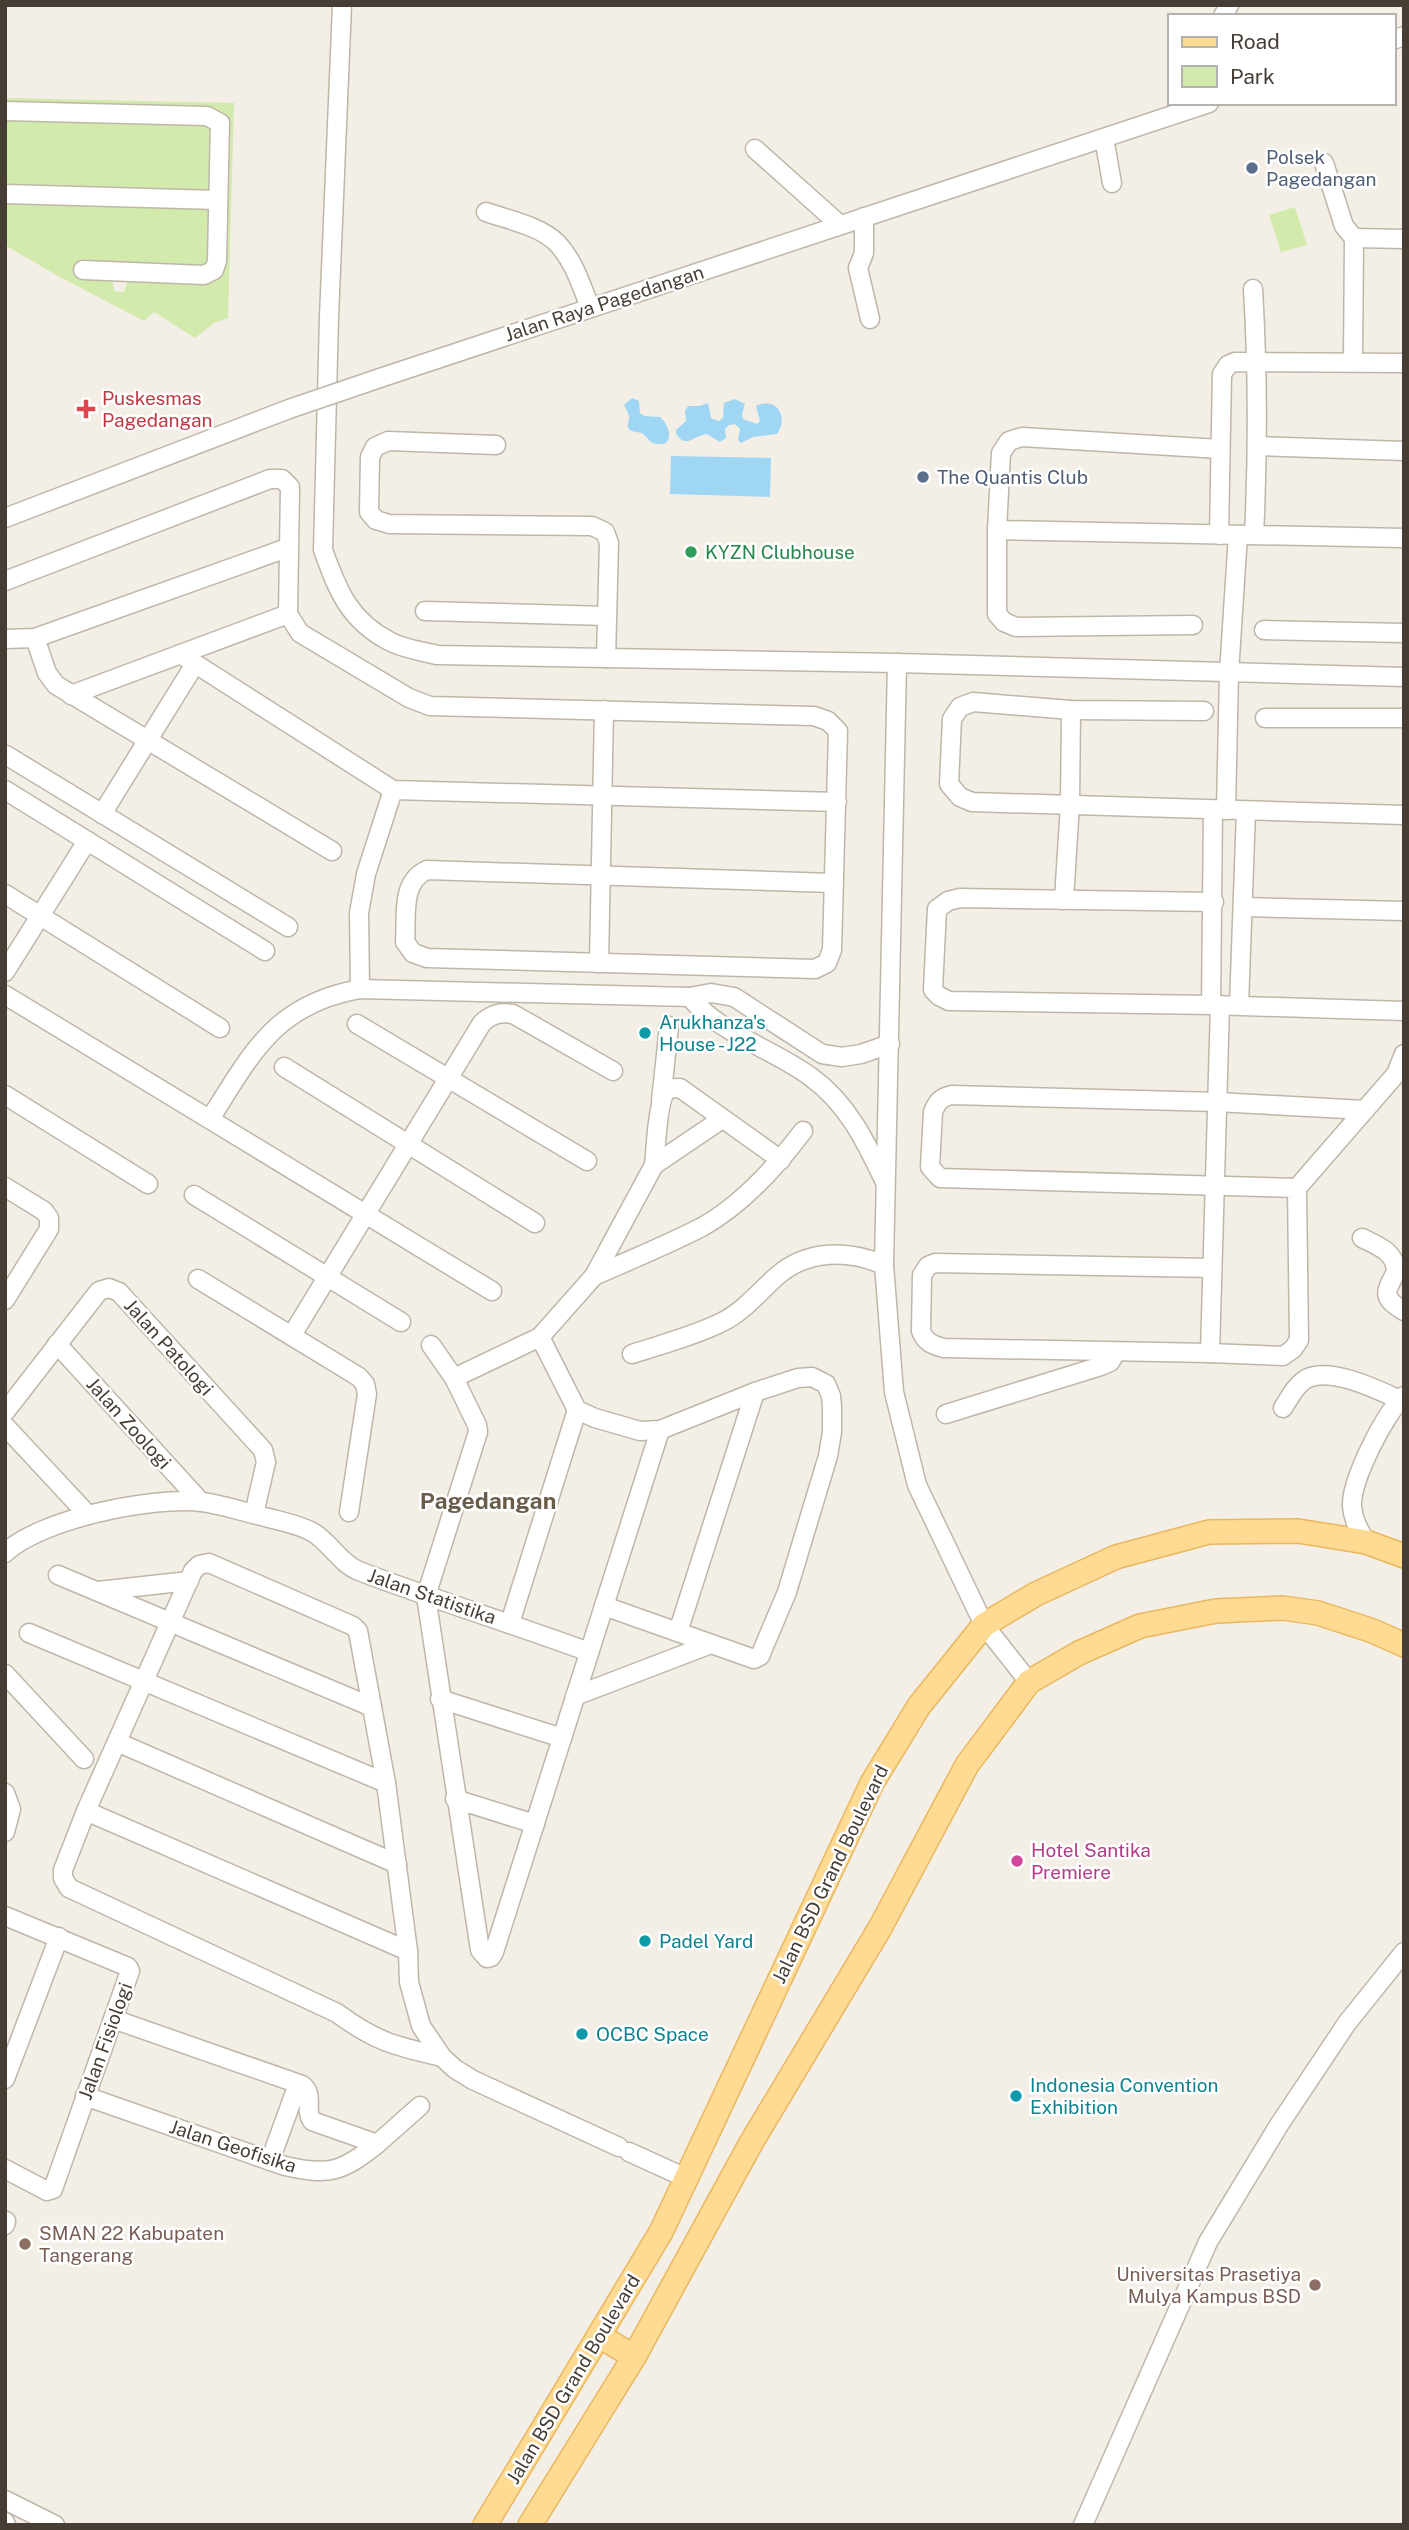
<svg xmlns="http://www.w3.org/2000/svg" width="1409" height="2530" font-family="'Public Sans',sans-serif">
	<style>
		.green { fill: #d2eaac }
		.water { fill: #9fd6f3 }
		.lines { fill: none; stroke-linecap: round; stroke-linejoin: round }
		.minor-casing { stroke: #bfb6a8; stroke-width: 21 }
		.major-casing { stroke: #e9b75e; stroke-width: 26 }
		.minor { stroke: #fff; stroke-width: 18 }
		.major { stroke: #ffda93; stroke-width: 23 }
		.minor-bridge-casing { stroke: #bfb6a8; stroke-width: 21; stroke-linecap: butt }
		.minor-bridge { stroke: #fff; stroke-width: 18 }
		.service-dot { fill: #5c6f8a; stroke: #fff; stroke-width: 2.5 }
		.health-dot { fill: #e0444e; stroke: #fff; stroke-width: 2.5 }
		.leisure-dot { fill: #2e9e5b; stroke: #fff; stroke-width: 2.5 }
		.culture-dot { fill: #0f9aa8; stroke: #fff; stroke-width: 2.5 }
		.hotel-dot { fill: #d1479c; stroke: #fff; stroke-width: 2.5 }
		.education-dot { fill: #8d6e63; stroke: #fff; stroke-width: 2.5 }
		.labels { text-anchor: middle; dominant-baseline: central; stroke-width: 5; stroke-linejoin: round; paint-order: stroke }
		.service-label { font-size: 19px; fill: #4e5e75; stroke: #fff; text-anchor: start }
		.street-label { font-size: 19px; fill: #463e35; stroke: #fff }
		.health-label { font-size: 19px; fill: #be3a42; stroke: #fff; text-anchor: start }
		.leisure-label { font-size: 19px; fill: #27864d; stroke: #fff; text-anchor: start }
		.culture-label { font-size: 19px; fill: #0d838f; stroke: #fff; text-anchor: start }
		.hotel-label { font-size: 19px; fill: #b23c85; stroke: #fff; text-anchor: start }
		.education-label { font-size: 19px; fill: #785e54; stroke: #fff; text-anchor: start }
		.quarter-label { font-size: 23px; font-weight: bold; fill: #6a5c4b; stroke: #fff }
	</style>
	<rect width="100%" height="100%" fill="#f4efe6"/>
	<g class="green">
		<polygon points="5,98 234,103 228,318 214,323 195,338 154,312 144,321 58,276 5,245 5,202 206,208 213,215 208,266 108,278 113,283 114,291 124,292 128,280 209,280 226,124 5,104"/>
		<polygon points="5,117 212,124 211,189 207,191 5,186"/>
		<polygon points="1295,207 1307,245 1281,252 1269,215"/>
	</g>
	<g class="water">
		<path d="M 632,398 L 639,401 L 640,413 L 644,416 L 660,417 C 670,425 676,447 656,444 C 649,443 648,437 643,434 C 638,431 630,433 628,427 C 627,423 630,419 629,416 C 628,412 626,409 624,405 Z"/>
		<path d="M 735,399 L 745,404 L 742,414 L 743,419 L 757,424 L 760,421 L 756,406 C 777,396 789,417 777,434 L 753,437 L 741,443 L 738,440 L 740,429 L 735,424 L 729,425 L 725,429 L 726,438 L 720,442 L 707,434 C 693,436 686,449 676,434 L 676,430 L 686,421 L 685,411 L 688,406 L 699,406 L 708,403 L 711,418 L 719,421 L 723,418 L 724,403 Z"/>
		<polygon points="671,456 771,458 770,497 670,494"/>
	</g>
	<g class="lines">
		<defs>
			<g id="minor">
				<path d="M 342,5 L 329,317 L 323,550 C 338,591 349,620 389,641 C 403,649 422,651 437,655 L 897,663 L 1404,677"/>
				<polyline points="1223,16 1229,5"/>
				<polyline points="1393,40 1404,36"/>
				<polyline points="5,111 207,116 220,123 217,261 214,270 204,275 83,270"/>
				<polyline points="1104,138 1112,183"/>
				<polyline points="755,149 840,225"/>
				<polyline points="1324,163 1344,226 1354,238"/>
				<polyline points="5,194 218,200"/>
				<path d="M 486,212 C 509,220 540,226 557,243 C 574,261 581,285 590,307"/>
				<polyline points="864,217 864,253 858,268 870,319"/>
				<path d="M 1253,289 C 1258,372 1258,453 1254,535"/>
				<polyline points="1353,362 1354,238 1404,239"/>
				<polyline points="380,378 1209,103"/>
				<polyline points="496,445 388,441 375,447 370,457 369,512 376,520 389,524 592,526 605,532 609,543 606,658"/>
				<polyline points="1258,446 1404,451"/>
				<polyline points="5,518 289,409"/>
				<polyline points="997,530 1404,538"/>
				<polyline points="1219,535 1222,374 1228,365 1235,362 1404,363"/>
				<path d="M 5,581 L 270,479 L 282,479 L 290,487 L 288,614 L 300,633 L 409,698 L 430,706 L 814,716 L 828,721 L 838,731 L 832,950 L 827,963 L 815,969 L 427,958 L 413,953 L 405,942 C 407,917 400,882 427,870 L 833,883"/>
				<polyline points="425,611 607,616"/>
				<polyline points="1193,625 1016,627 1004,622 997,614 997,530 1001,453 1009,441 1022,437 1220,449"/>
				<polyline points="1264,630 1404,633"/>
				<polyline points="35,638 47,673 56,685 332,851"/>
				<polyline points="5,639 35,638 287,548"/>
				<polyline points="180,654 393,790 837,802"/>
				<polyline points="897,663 884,1265 894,1392 917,1485 984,1625 1029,1682"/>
				<polyline points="71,695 288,614"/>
				<polyline points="1204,711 1071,710 973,702 960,707 952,719 949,784 960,797 972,802 1404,815"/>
				<polyline points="1265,718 1404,718"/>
				<polyline points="6,755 288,927"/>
				<polyline points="5,790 265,951"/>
				<polyline points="1226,810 1229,673 1238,535"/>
				<polyline points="102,814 195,664"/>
				<polyline points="5,894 220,1028"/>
				<polyline points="1064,900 1070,804 1071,710"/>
				<polyline points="1214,902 960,898 948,901 937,909 933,990 939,996 949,1001 1211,1005 1404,1011"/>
				<polyline points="1244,907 1404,911"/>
				<polyline points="599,963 604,710"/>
				<polyline points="5,972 87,841"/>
				<polyline points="360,989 359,913 366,874 393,790"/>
				<polyline points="5,995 492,1291"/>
				<path d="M 690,997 C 718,1033 775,1050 811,1077 C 848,1104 866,1142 885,1182"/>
				<polyline points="1211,1005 1213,810"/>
				<polyline points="1239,1005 1246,811"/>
				<polyline points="357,1024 587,1161"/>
				<polyline points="284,1067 535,1223"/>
				<polyline points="5,1095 148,1184"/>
				<polyline points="661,1101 669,1026"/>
				<path d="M 210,1119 C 252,1053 275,1004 360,989 L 690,997 L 711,993 L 734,997 L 822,1054 L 842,1057 L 861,1054 L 890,1044"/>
				<path d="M 722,1119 L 654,1165 C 656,1150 657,1096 669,1089 C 673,1088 676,1088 680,1088 L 781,1160"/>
				<polyline points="5,1187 44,1211 49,1218 49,1229 5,1300"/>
				<polyline points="1297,1188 1396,1074 1404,1054"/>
				<polyline points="194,1195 401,1322"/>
				<path d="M 1362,1238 C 1378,1246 1396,1252 1396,1272 C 1385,1293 1381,1297 1404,1311"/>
				<path d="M 1212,1268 L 935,1263 L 928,1266 L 922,1275 L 921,1331 C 925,1342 932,1345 944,1348 L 1210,1353 L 1283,1356 L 1293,1349 L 1299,1340 L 1297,1188 L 940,1178 L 930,1167 L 933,1112 C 937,1102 941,1097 952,1095 L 1217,1102 L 1365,1110"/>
				<path d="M 594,1276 C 630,1260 667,1245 702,1227 C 743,1204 776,1167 803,1131"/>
				<polyline points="198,1279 359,1377 365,1384 367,1394 349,1512"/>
				<path d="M 292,1335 L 482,1023 C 492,1014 500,1012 513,1014 L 613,1071"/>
				<polyline points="540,1337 577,1410 595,1418 640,1431 660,1430 755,1392 798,1378 812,1377 826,1384 831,1396 832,1407 832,1432 828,1456 787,1592 760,1656 754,1659 604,1606"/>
				<polyline points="57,1344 201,1502"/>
				<polyline points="431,1345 454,1378 477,1425 478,1432 426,1596 480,1950 487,1958 491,1957 494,1952 660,1430"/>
				<polyline points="1210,1353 1220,1005"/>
				<path d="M 632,1354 C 660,1345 700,1334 724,1321 C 745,1310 760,1291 777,1276 C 808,1249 849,1250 884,1265"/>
				<polyline points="454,1378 540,1337 594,1276 654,1165"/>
				<path d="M 1283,1408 C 1290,1397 1295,1386 1306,1379 C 1330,1366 1378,1390 1400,1400"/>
				<polyline points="5,1412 99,1291 109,1288 119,1292 263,1450 266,1462 254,1514"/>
				<polyline points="946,1414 1101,1366 1110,1362 1116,1352"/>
				<polyline points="5,1426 88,1515"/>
				<path d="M 1366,1542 C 1359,1530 1353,1520 1352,1506 C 1351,1480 1385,1413 1404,1396"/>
				<path d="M 5,1553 C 40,1519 154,1496 202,1502 C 224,1505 247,1513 269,1518 C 284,1522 301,1525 314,1533 C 330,1543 341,1564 359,1571 C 435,1600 513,1624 589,1652"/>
				<polyline points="58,1575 372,1707"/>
				<polyline points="98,1591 189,1581"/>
				<polyline points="510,1623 577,1410"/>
				<polyline points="678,1632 755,1392"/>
				<polyline points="29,1633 386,1783"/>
				<polyline points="5,1674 84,1759"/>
				<polyline points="575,1696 711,1644"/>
				<polyline points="440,1699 562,1738"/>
				<polyline points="117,1742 397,1864"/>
				<polyline points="5,1793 11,1809 5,1832"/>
				<polyline points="455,1799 535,1824"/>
				<polyline points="86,1811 408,1951"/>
				<polyline points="5,1916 128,1967 130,1971 53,2189 47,2191 5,2169"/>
				<path d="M 442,2057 C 395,2046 376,2042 337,2013 L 69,1888 L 63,1878 L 63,1870 L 86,1811 L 193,1571 L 199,1565 L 209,1563 L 353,1626 L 358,1631 L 386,1783 L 408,1951 L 409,1982 L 421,2026 L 442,2057 L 455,2069 L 473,2080 L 619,2147"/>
				<polyline points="5,2079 59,1937"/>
				<path d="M 85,2096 L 285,2166 C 329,2176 342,2172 377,2144 L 312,2121 C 304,2109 315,2095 302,2085 L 113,2019"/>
				<polyline points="377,2144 420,2106"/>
				<polyline points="629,2152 686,2178"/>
				<polyline points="270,2161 298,2084"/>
				<polyline points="5,2225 6,2221"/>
				<polyline points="5,2500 55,2525"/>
				<polyline points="5,2522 6,2525"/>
				<polyline points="1083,2525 1208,2242 1279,2125 1347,2023 1404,1952"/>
			</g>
			<g id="major">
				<polyline points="600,2336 634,2357"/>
				<polyline points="485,2525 661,2232 872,1783 919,1706 984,1625 1036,1594 1116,1557 1209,1532 1298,1531 1366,1542 1404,1556"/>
				<polyline points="530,2525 634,2357 751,2143 880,1928 967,1765 1029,1682 1079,1653 1140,1626 1216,1611 1283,1608 1318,1613 1373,1631 1404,1645"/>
			</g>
		</defs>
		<use href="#minor" class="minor-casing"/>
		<use href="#major" class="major-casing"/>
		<use href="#minor" class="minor"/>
		<use href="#major" class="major"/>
		<defs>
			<polyline id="minor-bridge" points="289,409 380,378"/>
		</defs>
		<use href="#minor-bridge" class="minor-bridge-casing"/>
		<use href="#minor-bridge" class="minor-bridge"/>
	</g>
	<g class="service-dot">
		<circle cx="1252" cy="168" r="7"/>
		<circle cx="923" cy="477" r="7"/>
	</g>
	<path class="health-dot" d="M82.5 398.5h7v7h7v7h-7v7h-7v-7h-7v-7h7z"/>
	<circle class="leisure-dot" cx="691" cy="552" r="7"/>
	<g class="culture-dot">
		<circle cx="645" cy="1033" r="7"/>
		<circle cx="645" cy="1941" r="7"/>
		<circle cx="582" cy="2034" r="7"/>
		<circle cx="1016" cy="2096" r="7"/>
	</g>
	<circle class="hotel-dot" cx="1017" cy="1861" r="7"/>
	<g class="education-dot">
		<circle cx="25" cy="2244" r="7"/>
		<circle cx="1315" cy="2285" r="7"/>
	</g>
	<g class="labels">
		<g class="service-label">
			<text x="1266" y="157">Polsek<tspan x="1266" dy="22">Pagedangan</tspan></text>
			<text x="937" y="477">The Quantis Club</text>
		</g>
		<g class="street-label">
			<text transform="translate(604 303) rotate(-18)">Jalan Raya Pagedangan</text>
			<text transform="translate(169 1347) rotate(48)">Jalan Patologi</text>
			<text transform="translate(129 1423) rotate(48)">Jalan Zoologi</text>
			<text transform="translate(432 1596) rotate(19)">Jalan Statistika</text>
			<text transform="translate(830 1874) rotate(-64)">Jalan BSD Grand Boulevard</text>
			<text transform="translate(105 2041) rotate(-70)">Jalan Fisiologi</text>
			<text transform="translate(233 2146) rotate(18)">Jalan Geofisika</text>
			<text transform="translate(573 2379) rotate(-59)">Jalan BSD Grand Boulevard</text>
		</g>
		<g class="health-label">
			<text x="102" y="398">Puskesmas<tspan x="102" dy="22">Pagedangan</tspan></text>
		</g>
		<g class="leisure-label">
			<text x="705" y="552">KYZN Clubhouse</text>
		</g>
		<g class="culture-label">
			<text x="659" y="1022">Arukhanza's<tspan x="659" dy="22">House - J22</tspan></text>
			<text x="659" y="1941">Padel Yard</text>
			<text x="596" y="2034">OCBC Space</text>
			<text x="1030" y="2085">Indonesia Convention<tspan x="1030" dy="22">Exhibition</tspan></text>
		</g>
		<g class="hotel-label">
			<text x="1031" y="1850">Hotel Santika<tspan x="1031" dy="22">Premiere</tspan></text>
		</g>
		<g class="education-label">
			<text x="39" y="2233">SMAN 22 Kabupaten<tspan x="39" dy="22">Tangerang</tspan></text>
			<text x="1301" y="2274" text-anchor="end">Universitas Prasetiya<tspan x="1301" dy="22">Mulya Kampus BSD</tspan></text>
		</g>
		<g class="quarter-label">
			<text x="488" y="1500">Pagedangan</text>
		</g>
	</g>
	<rect width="1409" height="2530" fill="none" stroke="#463e35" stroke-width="14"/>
	<rect x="1168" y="14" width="228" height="91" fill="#ffffff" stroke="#b5b2ae" stroke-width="2"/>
	<rect x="1182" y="37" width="35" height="10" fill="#ffda93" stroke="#b5b2ae" stroke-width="2"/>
	<text x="1230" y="49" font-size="21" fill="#463e35">Road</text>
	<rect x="1182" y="66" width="35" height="21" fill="#d2eaac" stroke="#b5b2ae" stroke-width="2"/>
	<text x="1230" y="84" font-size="21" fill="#463e35">Park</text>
</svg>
